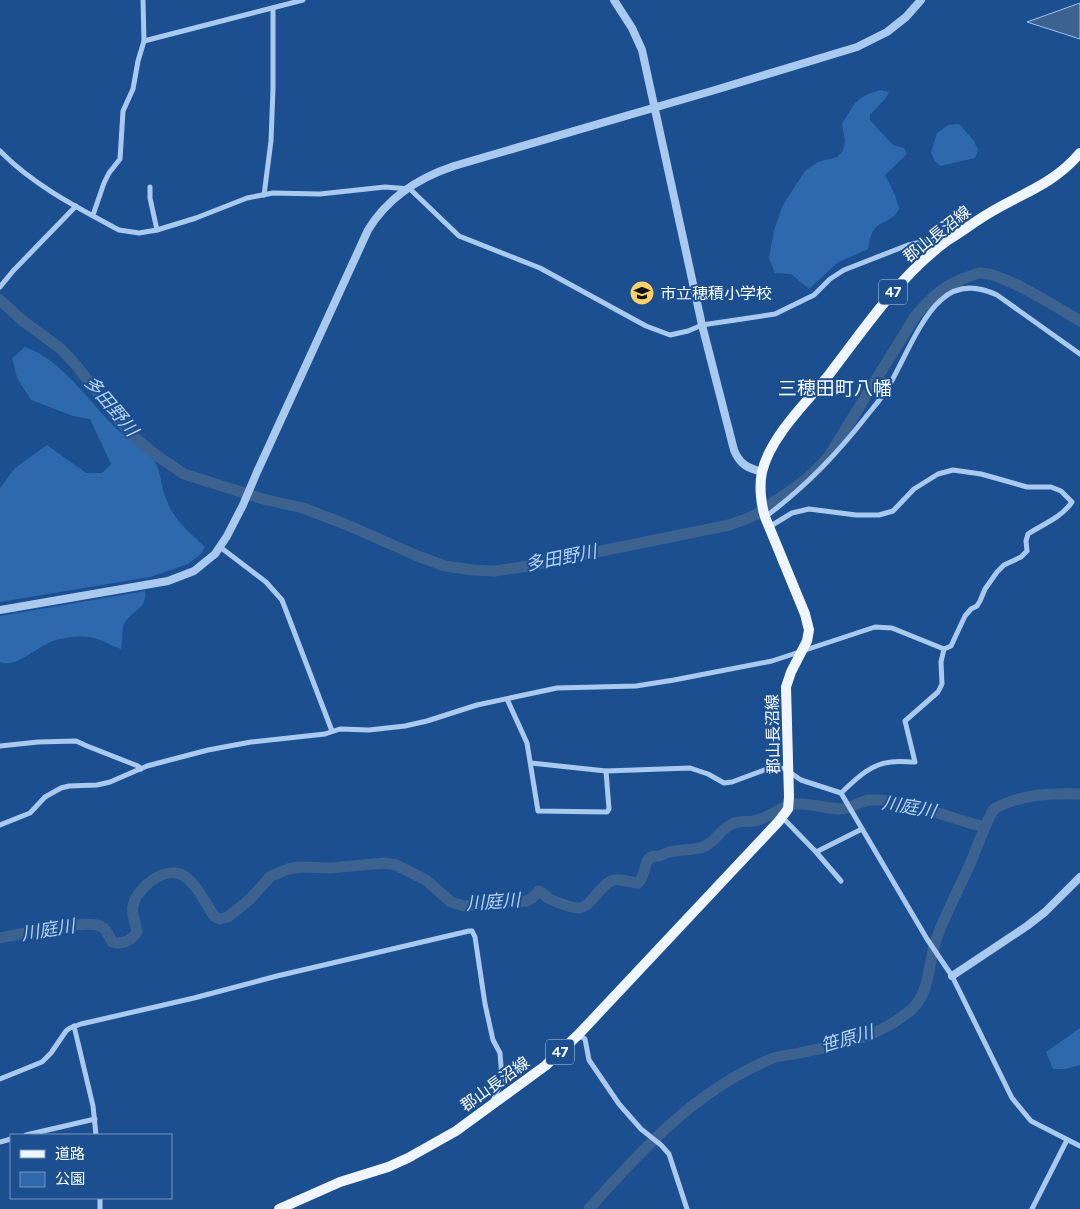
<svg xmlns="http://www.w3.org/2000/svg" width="1080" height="1209" font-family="Karla,'Noto Sans JP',sans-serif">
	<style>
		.green { fill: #2e69ad }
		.water { fill: #3c6290; stroke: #9cc4f0 }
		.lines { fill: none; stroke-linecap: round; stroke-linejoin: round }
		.river { stroke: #3c6290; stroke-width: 11 }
		.minor { stroke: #a9c9ee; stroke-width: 5 }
		.tertiary { stroke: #a9c9ee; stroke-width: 8 }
		.primary { stroke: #f0f6ff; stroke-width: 10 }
		.labels { text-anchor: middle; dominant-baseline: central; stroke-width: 4; stroke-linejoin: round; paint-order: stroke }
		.shield { fill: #1b4f8f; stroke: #bbcadd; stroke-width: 1 }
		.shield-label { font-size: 15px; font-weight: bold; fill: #fff }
		.street-label { font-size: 16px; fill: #fff; stroke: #1b4f8f }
		.poi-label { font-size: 16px; fill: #fff; stroke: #1b4f8f; text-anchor: start }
		.water-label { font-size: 18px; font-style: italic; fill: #b5d3f5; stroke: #1b4f8f }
		.quarter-label { font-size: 19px; fill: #fff; stroke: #1b4f8f }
	</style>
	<rect width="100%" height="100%" fill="#1b4f8f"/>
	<g class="green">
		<path d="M 881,90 L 889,92 L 885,99 L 870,115 L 870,120 L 893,145 L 904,148 L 907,154 L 885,175 L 895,195 L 899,209 C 888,229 873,214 868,249 L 837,263 L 809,289 L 791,274 L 775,273 L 769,258 L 774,230 L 783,205 L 805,171 L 818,162 L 837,157 L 843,151 L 845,141 L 842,124 C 856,102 855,97 881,90 Z"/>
		<polygon points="959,124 974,141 978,150 975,158 940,166 934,160 931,152 937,133 948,125"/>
		<path d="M 25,347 C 62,359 91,405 119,431 C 130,441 146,447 154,460 C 160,470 161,483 164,493 C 172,519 187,530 205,547 L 201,554 L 188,564 L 150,577 L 0,602 L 0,488 L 15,468 L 47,445 L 86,473 L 102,473 L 111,464 L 90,419 L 73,416 L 31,400 L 17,378 L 12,358 Z"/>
		<path d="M 145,591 C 148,609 130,611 124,624 C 121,631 123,642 121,649 C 114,647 110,644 103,641 C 88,634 68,636 53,641 C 38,646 15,669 0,662 L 0,616 Z"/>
		<polygon points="1080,1028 1080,1065 1065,1069 1053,1069 1046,1052"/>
	</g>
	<polygon class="water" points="1080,3 1080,39 1027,22"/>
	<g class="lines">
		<g class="river">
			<path d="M 0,300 L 23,321 L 61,349 L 76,365 L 116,417 L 134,437 L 156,455 L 184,474 L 263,499 L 303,508 L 345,524 L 420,557 L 445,566 L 473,570 L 495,571 L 528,566 L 729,525 C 742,520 759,516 769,505 C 792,490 811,478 829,456 L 916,315 C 934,296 939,288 965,278 C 969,277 975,274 979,273 C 1001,271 1060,309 1080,321"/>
			<path d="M 0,938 C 21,934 84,919 100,926 C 107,929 109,936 112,942 C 122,945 131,941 137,932 C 136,924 131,913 133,906 C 136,888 166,864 184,876 C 197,884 205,903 214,916 L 220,919 L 228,917 L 249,900 L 271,876 L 288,869 L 299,867 L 330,868 L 385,863 L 396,865 L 426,880 L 451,902 L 464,906 L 527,901 L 532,898 L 539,891 C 543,893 544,895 548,898 C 553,901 572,908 578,908 C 592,908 599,884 614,880 C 621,879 630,882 638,883 C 646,876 644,860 651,857 C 653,856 656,856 658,856 C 662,856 665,853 669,852 C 680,849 691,851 703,847 C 715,843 720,829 732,824 C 739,820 749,823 758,820 C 770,816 785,805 796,804 C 812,803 827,809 842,809 C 852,808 860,801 870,800 C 910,799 947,818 985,827"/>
			<path d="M 589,1209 C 641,1150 696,1090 771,1059 C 780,1055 791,1055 800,1053 C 841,1044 878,1038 911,1010 C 931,992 928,962 936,940 C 945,914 959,889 970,864 C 978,845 984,826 994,809 C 1020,794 1051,793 1080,794"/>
		</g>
		<g class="minor">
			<polyline points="144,41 303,0"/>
			<path d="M 0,151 C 33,185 78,208 119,230 L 139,233 L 157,230 L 196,218 L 247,198 L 273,193 L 320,194 L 385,187 L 410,189 L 459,236 L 540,268 L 646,326 L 670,335 L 688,331 L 702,325 L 775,314 L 814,295 L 830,279 L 844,270 L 908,245 L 931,240 L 945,241"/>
			<polyline points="150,187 150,198 157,230"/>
			<polyline points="264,195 271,141 273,89 273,8"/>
			<polyline points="93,215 104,183 109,173 120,159 123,111 133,89 138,61 144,41 143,0"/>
			<polyline points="0,287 13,271 76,206"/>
			<path d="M 765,517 C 803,489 836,455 865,418 C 872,409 880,400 886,391 C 902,365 919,319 941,300 C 958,284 978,286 997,295 L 1080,354"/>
			<polyline points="220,547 266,582 282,600 332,731"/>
			<polyline points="507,699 527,743 538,811 607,812 609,809 606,771"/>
			<polyline points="0,746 38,742 76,741 87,746 138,766 141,769"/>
			<polyline points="531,763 606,771 690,768 708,774 724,783 732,782 767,769 777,767 785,769 801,780 841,793 927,939 952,976 1012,1098 1031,1121 1080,1146"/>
			<path d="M 841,793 C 856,779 870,764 891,762 C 899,761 907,762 915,762 L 905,721 L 938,692 L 942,684 L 941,662 L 944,649"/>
			<polyline points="782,817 816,852 841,881"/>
			<path d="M 0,825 L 30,813 L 45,797 L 61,788 L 69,786 L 97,785 L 110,782 L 147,766 L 208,750 L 251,742 L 325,734 L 340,729 L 369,730 L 405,726 L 427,721 L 477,705 L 557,688 L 636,686 L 674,680 L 772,661 L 875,627 L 892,628 L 944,649 L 951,646 L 965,616 L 971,609 L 977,606 L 980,601 L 985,589 L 997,572 L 1004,565 L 1021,557 L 1027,551 L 1026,541 L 1028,534 C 1043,524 1061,518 1072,502 L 1061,491 L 1051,487 L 1027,487 L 981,474 L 953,470 L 938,474 L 914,489 L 893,511 L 879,515 L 856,515 L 809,509 L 792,513 L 769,527"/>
			<polyline points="816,852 862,829"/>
			<polyline points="74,1026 93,1106 96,1135"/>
			<polyline points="578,1035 585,1039 589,1060 619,1104 641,1129 661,1145 669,1154 687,1209"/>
			<polyline points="0,1079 42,1062 51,1053 66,1031 70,1028 81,1024 194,998 277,976 469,931 472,931 475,937 485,1004 493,1040 500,1053 502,1079 493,1101"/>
			<polyline points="26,1135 95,1119"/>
			<polyline points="0,1142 11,1139"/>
			<polyline points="100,1198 100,1209"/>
			<polyline points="1032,1209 1067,1140"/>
		</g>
		<g class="tertiary">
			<path d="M 614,0 L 632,28 L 642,50 L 702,325 L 734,450 C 740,465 748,468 762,472"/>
			<path d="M 0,610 L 168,581 L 194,571 L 215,554 L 227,536 L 243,505 L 257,472 L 368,230 C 388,197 418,178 454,166 L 715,90 L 857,47 L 887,32 L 906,17 L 921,0"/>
			<polyline points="952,976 1027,926 1045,912 1080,877"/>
		</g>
		<path class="primary" d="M 279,1209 L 340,1182 L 388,1167 L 408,1158 L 456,1131 L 545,1066 L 578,1035 L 779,821 L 788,809 L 789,797 L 786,687 L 791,672 L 807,641 L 809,630 L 805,614 L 765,517 C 761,504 759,486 762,472 C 770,437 806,403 828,376 C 865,328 899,276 948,240 C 961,232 973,223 986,215 C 1021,193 1052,186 1080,153"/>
	</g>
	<defs>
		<symbol id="school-disc" viewBox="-11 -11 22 22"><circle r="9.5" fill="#ffd166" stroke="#1b4f8f"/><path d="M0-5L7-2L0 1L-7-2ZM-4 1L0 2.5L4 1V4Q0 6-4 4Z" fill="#111"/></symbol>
	</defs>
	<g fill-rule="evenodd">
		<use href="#school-disc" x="628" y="279" width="28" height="28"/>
	</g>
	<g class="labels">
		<g class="shield">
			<rect x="879" y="279.5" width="28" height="25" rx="4"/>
			<rect x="546" y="1039.5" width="28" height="25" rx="4"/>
		</g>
		<g class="shield-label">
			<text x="893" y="292">47</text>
			<text x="560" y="1052">47</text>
		</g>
		<g class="street-label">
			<text transform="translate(937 234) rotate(-38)">郡山長沼線</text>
			<text transform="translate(773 734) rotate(-91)">郡山長沼線</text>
			<text transform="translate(495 1084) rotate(-36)">郡山長沼線</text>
		</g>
		<g class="poi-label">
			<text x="660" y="293">市立穂積小学校</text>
		</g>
		<g class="water-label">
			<text transform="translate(111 406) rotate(50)">多田野川</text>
			<text transform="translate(561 558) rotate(-11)">多田野川</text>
			<text transform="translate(909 807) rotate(10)">川庭川</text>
			<text transform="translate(493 902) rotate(-4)">川庭川</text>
			<text transform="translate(48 930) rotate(-9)">川庭川</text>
			<text transform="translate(847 1039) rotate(-16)">笹原川</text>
		</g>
		<g class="quarter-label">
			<text x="835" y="389">三穂田町八幡</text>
		</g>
	</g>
	<rect x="10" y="1134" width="162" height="65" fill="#1b4f8f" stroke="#7695bc"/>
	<rect x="20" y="1150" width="25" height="8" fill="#f0f6ff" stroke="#7695bc"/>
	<text x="55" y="1159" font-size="15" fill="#ffffff">道路</text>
	<rect x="20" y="1172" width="25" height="15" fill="#2e69ad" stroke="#7695bc"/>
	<text x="55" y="1184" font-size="15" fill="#ffffff">公園</text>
</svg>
